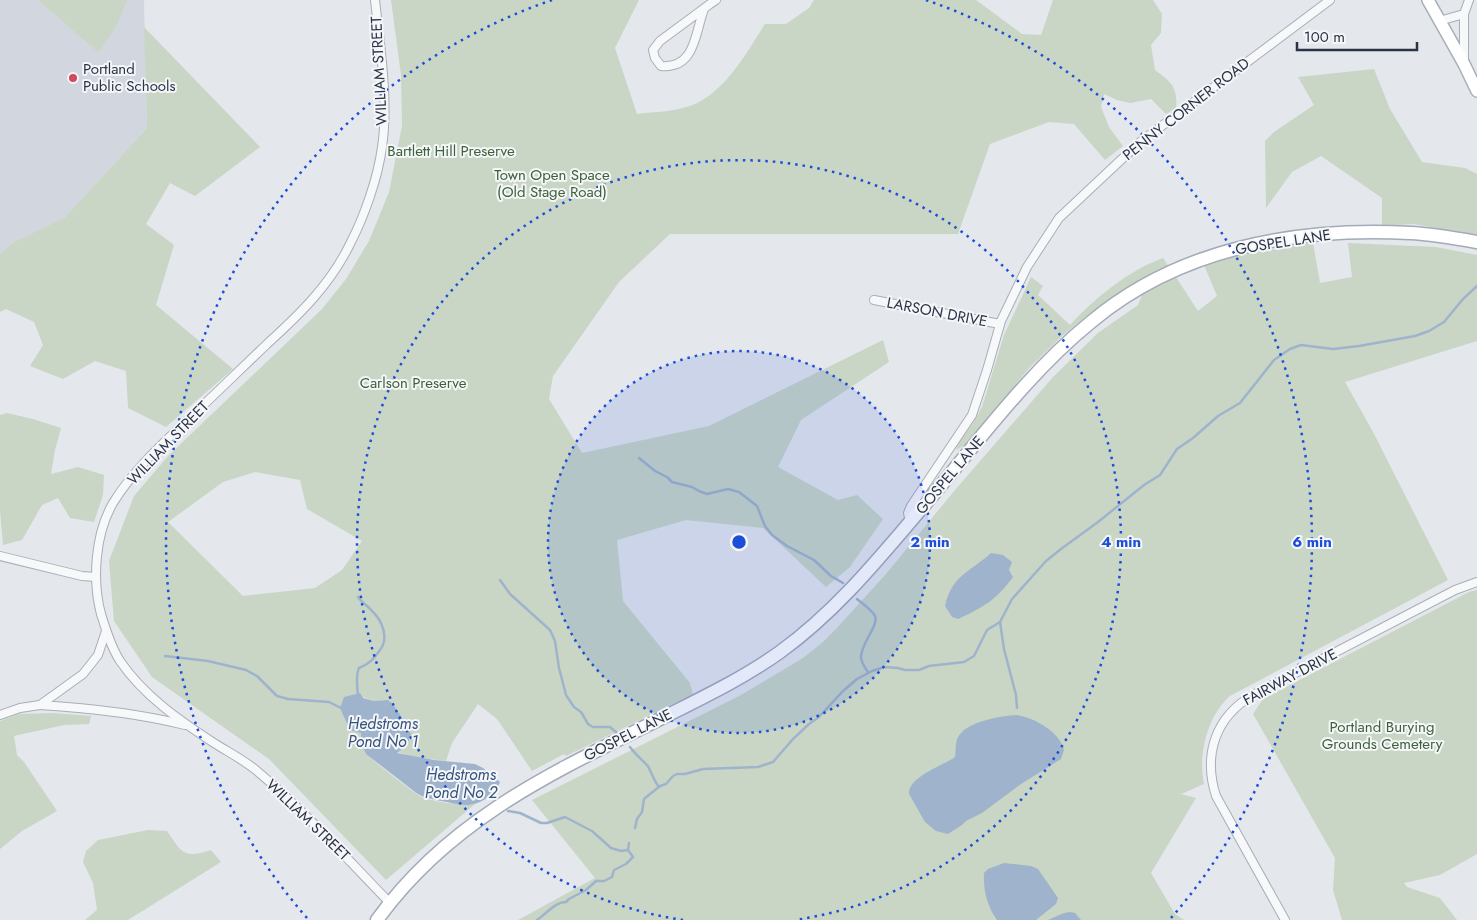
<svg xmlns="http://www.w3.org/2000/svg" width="1477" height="920" font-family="Jost,sans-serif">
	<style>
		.built { fill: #d2d6de }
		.green { fill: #c9d6c5; fill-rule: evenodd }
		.water { fill: #9fb4cc }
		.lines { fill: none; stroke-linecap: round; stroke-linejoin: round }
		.stream { stroke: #9fb4cc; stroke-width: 2.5 }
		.minor-casing { stroke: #a9aeb7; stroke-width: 10 }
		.secondary-casing { stroke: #a9aeb7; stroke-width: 14 }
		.primary-casing { stroke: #a3abb8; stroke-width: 15 }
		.minor { stroke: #f7f8fa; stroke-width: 8 }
		.secondary { stroke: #fff; stroke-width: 11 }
		.primary { stroke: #fff; stroke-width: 12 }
		.ring { fill: none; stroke: #1d4ed8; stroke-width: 2.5; stroke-dasharray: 2.5 5 }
		.poi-dot { fill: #d1495b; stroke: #f4f6f9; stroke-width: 2 }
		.labels { text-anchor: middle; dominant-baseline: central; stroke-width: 4; stroke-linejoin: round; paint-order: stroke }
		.poi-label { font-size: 15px; fill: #2b3445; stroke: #f4f6f9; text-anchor: start }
		.street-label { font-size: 15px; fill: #2b3445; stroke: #f4f6f9 }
		.park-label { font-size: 15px; fill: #3f6138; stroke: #f4f6f9 }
		.water-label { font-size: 16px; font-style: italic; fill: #34527a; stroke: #f4f6f9 }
		.centre { fill: #1d4ed8; stroke: #f4f6f9; stroke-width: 2.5 }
		.ring-label { font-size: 15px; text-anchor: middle; font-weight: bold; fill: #1d4ed8; stroke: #f4f6f9; stroke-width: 4; stroke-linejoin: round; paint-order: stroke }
	</style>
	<rect width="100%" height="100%" fill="#e4e7ec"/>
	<polygon class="built" points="0,0 144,0 147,128 65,217 12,243 0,254"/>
	<g class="green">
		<polygon points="38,0 127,0 116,27 98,52"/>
		<path d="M 391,0 L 639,0 L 615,48 L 637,114 C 652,112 668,112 683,108 C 722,99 745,55 765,24 L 786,24 L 809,8 L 814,0 L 976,0 L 1022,34 L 1041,35 L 1053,0 L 1153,0 L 1162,14 L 1161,33 L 1151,45 L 1155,70 C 1171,82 1178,87 1176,108 L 1166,114 L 1151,99 L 1130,103 L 1117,100 L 1104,94 L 1101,107 L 1109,127 L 1123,146 L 1105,160 L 1074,124 L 1049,122 L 990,144 L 958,234 L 670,234 L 619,282 L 553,376 L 549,399 L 582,453 L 709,426 L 883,340 L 889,362 L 801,420 L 778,467 L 838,500 L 857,495 L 883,519 L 850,567 L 826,587 L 763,528 L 686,520 L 617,540 L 623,601 L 690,683 L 693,694 L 566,756 L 564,754 L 532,771 L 497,719 L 478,704 L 452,743 L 446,761 L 414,757 L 397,752 L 408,743 L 411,734 C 404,723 398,707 388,700 L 374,701 L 363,697 C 362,715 358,735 365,751 C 367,757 415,794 422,797 C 433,802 464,806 475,804 L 386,880 L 269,759 L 152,677 L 114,621 L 109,561 L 134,496 L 168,456 L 322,309 L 346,279 L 369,241 L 389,192 L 402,126 L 401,75 ZM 255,472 L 300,480 L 307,509 L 362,541 L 342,570 L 315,588 L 243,596 L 168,522 L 223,482 Z"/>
		<polygon points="144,27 260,147 195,196 170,183 146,224 174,245 156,305 233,369 166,427 128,408 126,371 95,361 63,379 30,366 43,345 34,322 6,309 0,312 0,254 12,243 65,217 147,128"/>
		<polygon points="1374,69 1390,109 1422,162 1465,168 1477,174 1477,236 1414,224 1382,226 1382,198 1321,156 1292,172 1266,208 1265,141 1274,132 1314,105 1298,77"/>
		<path d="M 1313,243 L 1320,283 L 1352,277 L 1348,243 L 1436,247 L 1477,255 L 1477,341 L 1345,382 L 1372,430 L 1448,580 L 1230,696 C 1207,716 1198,755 1204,784 L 1181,794 L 1196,798 L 1151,873 L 1175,914 L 1184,920 L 518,920 L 595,878 L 532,800 L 741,695 L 803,658 L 823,642 L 836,629 L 886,574 L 955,490 L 1053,377 L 1098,333 L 1138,305 L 1143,293 L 1174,274 L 1198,311 L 1217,296 L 1204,265 L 1237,255 Z"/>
		<path d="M 1163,258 L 1169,267 L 1120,293 L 1092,312 L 1063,335 L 1030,367 L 967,444 L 956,450 L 958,443 L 973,423 L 982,407 L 1004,335 L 1031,277 L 1043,286 L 1038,295 L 1070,325 C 1095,298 1129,270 1163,258 Z"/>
		<polygon points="7,413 33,419 61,428 55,450 51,474 78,467 104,475 103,495 94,522 70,518 58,498 42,505 22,540 3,545 0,510 0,415"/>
		<polygon points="1477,590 1477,854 1440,875 1404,883 1407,887 1440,898 1457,920 1342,920 1333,890 1335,858 1253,714 1263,699 1469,592"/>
		<polygon points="53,713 91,716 89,724 64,725 14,736 17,755 24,762 57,811 22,831 0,849 0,721 19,714"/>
		<path d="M 148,830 L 167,831 C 182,853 183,859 211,850 L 221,862 L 128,920 L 85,920 L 97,910 L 93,883 L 83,862 L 86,851 L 98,840 Z"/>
	</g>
	<g class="water">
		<path d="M 991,553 L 1003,555 L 1012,562 L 1009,570 L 1013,577 C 996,600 984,607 958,619 L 952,617 L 945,606 C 952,575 970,572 991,553 Z"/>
		<path d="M 360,693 L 363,698 L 374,701 L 388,700 C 398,707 404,723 411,734 L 408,743 L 397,753 L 434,760 L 475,764 L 483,768 L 500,782 C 496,795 478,806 465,805 C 457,805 449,802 441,801 C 432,799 423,798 415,792 L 366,754 L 361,743 L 361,733 L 350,730 L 340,708 L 344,697 Z"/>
		<path d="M 1017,715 C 1035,718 1060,732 1064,750 L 1061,759 L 1021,784 L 982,813 L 966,821 L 962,825 L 948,834 L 936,831 L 925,822 L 909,794 C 908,777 942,766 955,757 C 956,751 955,743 958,737 C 967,721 1001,716 1017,715 Z"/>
		<path d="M 1004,863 L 1031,866 L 1038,869 L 1058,898 L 1056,904 L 1036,920 L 997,920 C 987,907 983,889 984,873 L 988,869 Z"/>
		<polygon points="1070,912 1075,913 1081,920 1048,920 1064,913"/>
	</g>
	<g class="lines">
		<g class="stream">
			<polyline points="639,458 655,471 667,477 672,482 692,487 699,491 707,494 728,489 739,492 757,506 765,526 772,535 787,546 814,560 831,576 843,583"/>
			<polyline points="500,580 510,594 550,630 555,641 559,668 566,695 574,707 581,712 588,724 593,727 610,727 617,733"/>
			<path d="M 857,599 C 863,604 872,610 875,616 C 879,626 860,644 861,658 C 862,663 865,668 868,672"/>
			<polyline points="165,656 208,661 246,670 257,676 277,696 288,699 329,702 341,708"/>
			<path d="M 358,695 C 357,689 356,673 359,668 C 369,664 374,659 380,650 C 389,639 383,621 372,611 C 367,605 362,603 358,597"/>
			<polyline points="1017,708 1016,695 1004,649 1000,622 1012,599 1046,561 1061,549 1098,522 1144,485 1160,475 1177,449 1193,438 1218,416 1240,403 1274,360 1290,349 1301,345 1333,349 1359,346 1415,336 1429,331 1444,322 1463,299 1477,286"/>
			<path d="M 630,747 C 635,754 641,759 647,765 C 652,772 653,780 659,787"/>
			<polyline points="508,811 520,813 541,823 547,823 565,817 592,831 611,848 621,851 628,850"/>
			<polyline points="635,828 637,819 642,812 644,799 660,786 666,784 673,776 677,774 685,774 703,769 758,767 773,762 793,739 809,724 819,717 843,691 857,679 872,671 885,667 898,668 905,670 919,670 929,666 964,662 974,656 987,630 1000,622"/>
			<path d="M 537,920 C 546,914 555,902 566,902 L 569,899 L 586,890 L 596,881 L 604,881 L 612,877 L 614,870 L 626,864 L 633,857 L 628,850 L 629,843"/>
		</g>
		<defs>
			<g id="minor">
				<path d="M 375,0 C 380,46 389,102 382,147 C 378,178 364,217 350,244 C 330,285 300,314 267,344 C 242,368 218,391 193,415 C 164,442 134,469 113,503 C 95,534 92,580 101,614 C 106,630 111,647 120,661 C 144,696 179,720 214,743 C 228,752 244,760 257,771 C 305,811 346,858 390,903"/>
				<path d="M 704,9 C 695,32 696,69 661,66 L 655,58 L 653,50 L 660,41 L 710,4 L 716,0"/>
				<polyline points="1439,21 1464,14"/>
				<polyline points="1464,62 1464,14 1469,0"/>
				<polyline points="874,300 1000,324"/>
				<polyline points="910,522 908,513 911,506 972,415 987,370 1001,321 1027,267 1059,218 1139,143 1330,0"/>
				<polyline points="0,556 82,576 96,577"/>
				<path d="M 40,705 C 89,708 137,713 185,725"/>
				<polyline points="0,715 20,708 40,705 83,674 98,655 106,631"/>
				<path d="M 1285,920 L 1216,796 C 1203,755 1215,717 1253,695 L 1455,590 L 1477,582"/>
			</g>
			<polyline id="secondary" points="1428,0 1464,64 1477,91"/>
			<path id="primary" d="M 377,920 C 451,817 558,770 668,715 C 706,696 745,677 780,652 C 837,611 881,556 927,502 C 978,442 1029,372 1091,322 C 1179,248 1297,227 1410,233 C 1432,234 1455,238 1477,242"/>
		</defs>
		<use href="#minor" class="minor-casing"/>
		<use href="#secondary" class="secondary-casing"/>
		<use href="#primary" class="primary-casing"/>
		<use href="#minor" class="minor"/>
		<use href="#secondary" class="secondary"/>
		<use href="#primary" class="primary"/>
	</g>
	<circle cx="739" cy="542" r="191" fill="#1d4ed8" fill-opacity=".12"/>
	<g class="ring">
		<circle cx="739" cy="542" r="191"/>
		<path d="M683 920A382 382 0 1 1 795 920"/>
		<path d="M307 918A573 573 0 0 1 552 0M926 0A573 573 0 0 1 1171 918"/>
	</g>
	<circle class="poi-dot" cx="73" cy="78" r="5"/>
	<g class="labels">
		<g class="poi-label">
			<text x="83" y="69">Portland<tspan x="83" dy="17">Public Schools</tspan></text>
		</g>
		<g class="street-label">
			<text transform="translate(379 71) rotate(-93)">WILLIAM STREET</text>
			<text transform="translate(1186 109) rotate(-38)">PENNY CORNER ROAD</text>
			<text transform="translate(1283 242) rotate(-9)">GOSPEL LANE</text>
			<text transform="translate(937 312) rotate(11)">LARSON DRIVE</text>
			<text transform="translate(168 443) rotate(-46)">WILLIAM STREET</text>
			<text transform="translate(950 475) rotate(-50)">GOSPEL LANE</text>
			<text transform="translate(1290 677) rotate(-28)">FAIRWAY DRIVE</text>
			<text transform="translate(628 735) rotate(-27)">GOSPEL LANE</text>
			<text transform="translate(308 820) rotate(44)">WILLIAM STREET</text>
		</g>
		<g class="park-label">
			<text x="451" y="151">Bartlett Hill Preserve</text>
			<text x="552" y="175">Town Open Space<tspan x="552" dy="17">(Old Stage Road)</tspan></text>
			<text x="413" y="383">Carlson Preserve</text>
			<text x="1382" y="727">Portland Burying<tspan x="1382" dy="17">Grounds Cemetery</tspan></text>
		</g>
		<g class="water-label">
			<text x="383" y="723">Hedstroms<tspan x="383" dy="18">Pond No 1</tspan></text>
			<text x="461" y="774">Hedstroms<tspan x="461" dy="18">Pond No 2</tspan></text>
		</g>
	</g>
	<circle cx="739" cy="542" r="8" class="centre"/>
	<g class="ring-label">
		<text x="930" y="547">2 min</text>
		<text x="1121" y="547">4 min</text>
		<text x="1312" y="547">6 min</text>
	</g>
	<path d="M1297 42v8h120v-8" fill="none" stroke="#2b3445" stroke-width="2.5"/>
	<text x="1304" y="42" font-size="15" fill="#2b3445" stroke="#f4f6f9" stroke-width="4" paint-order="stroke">100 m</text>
</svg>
